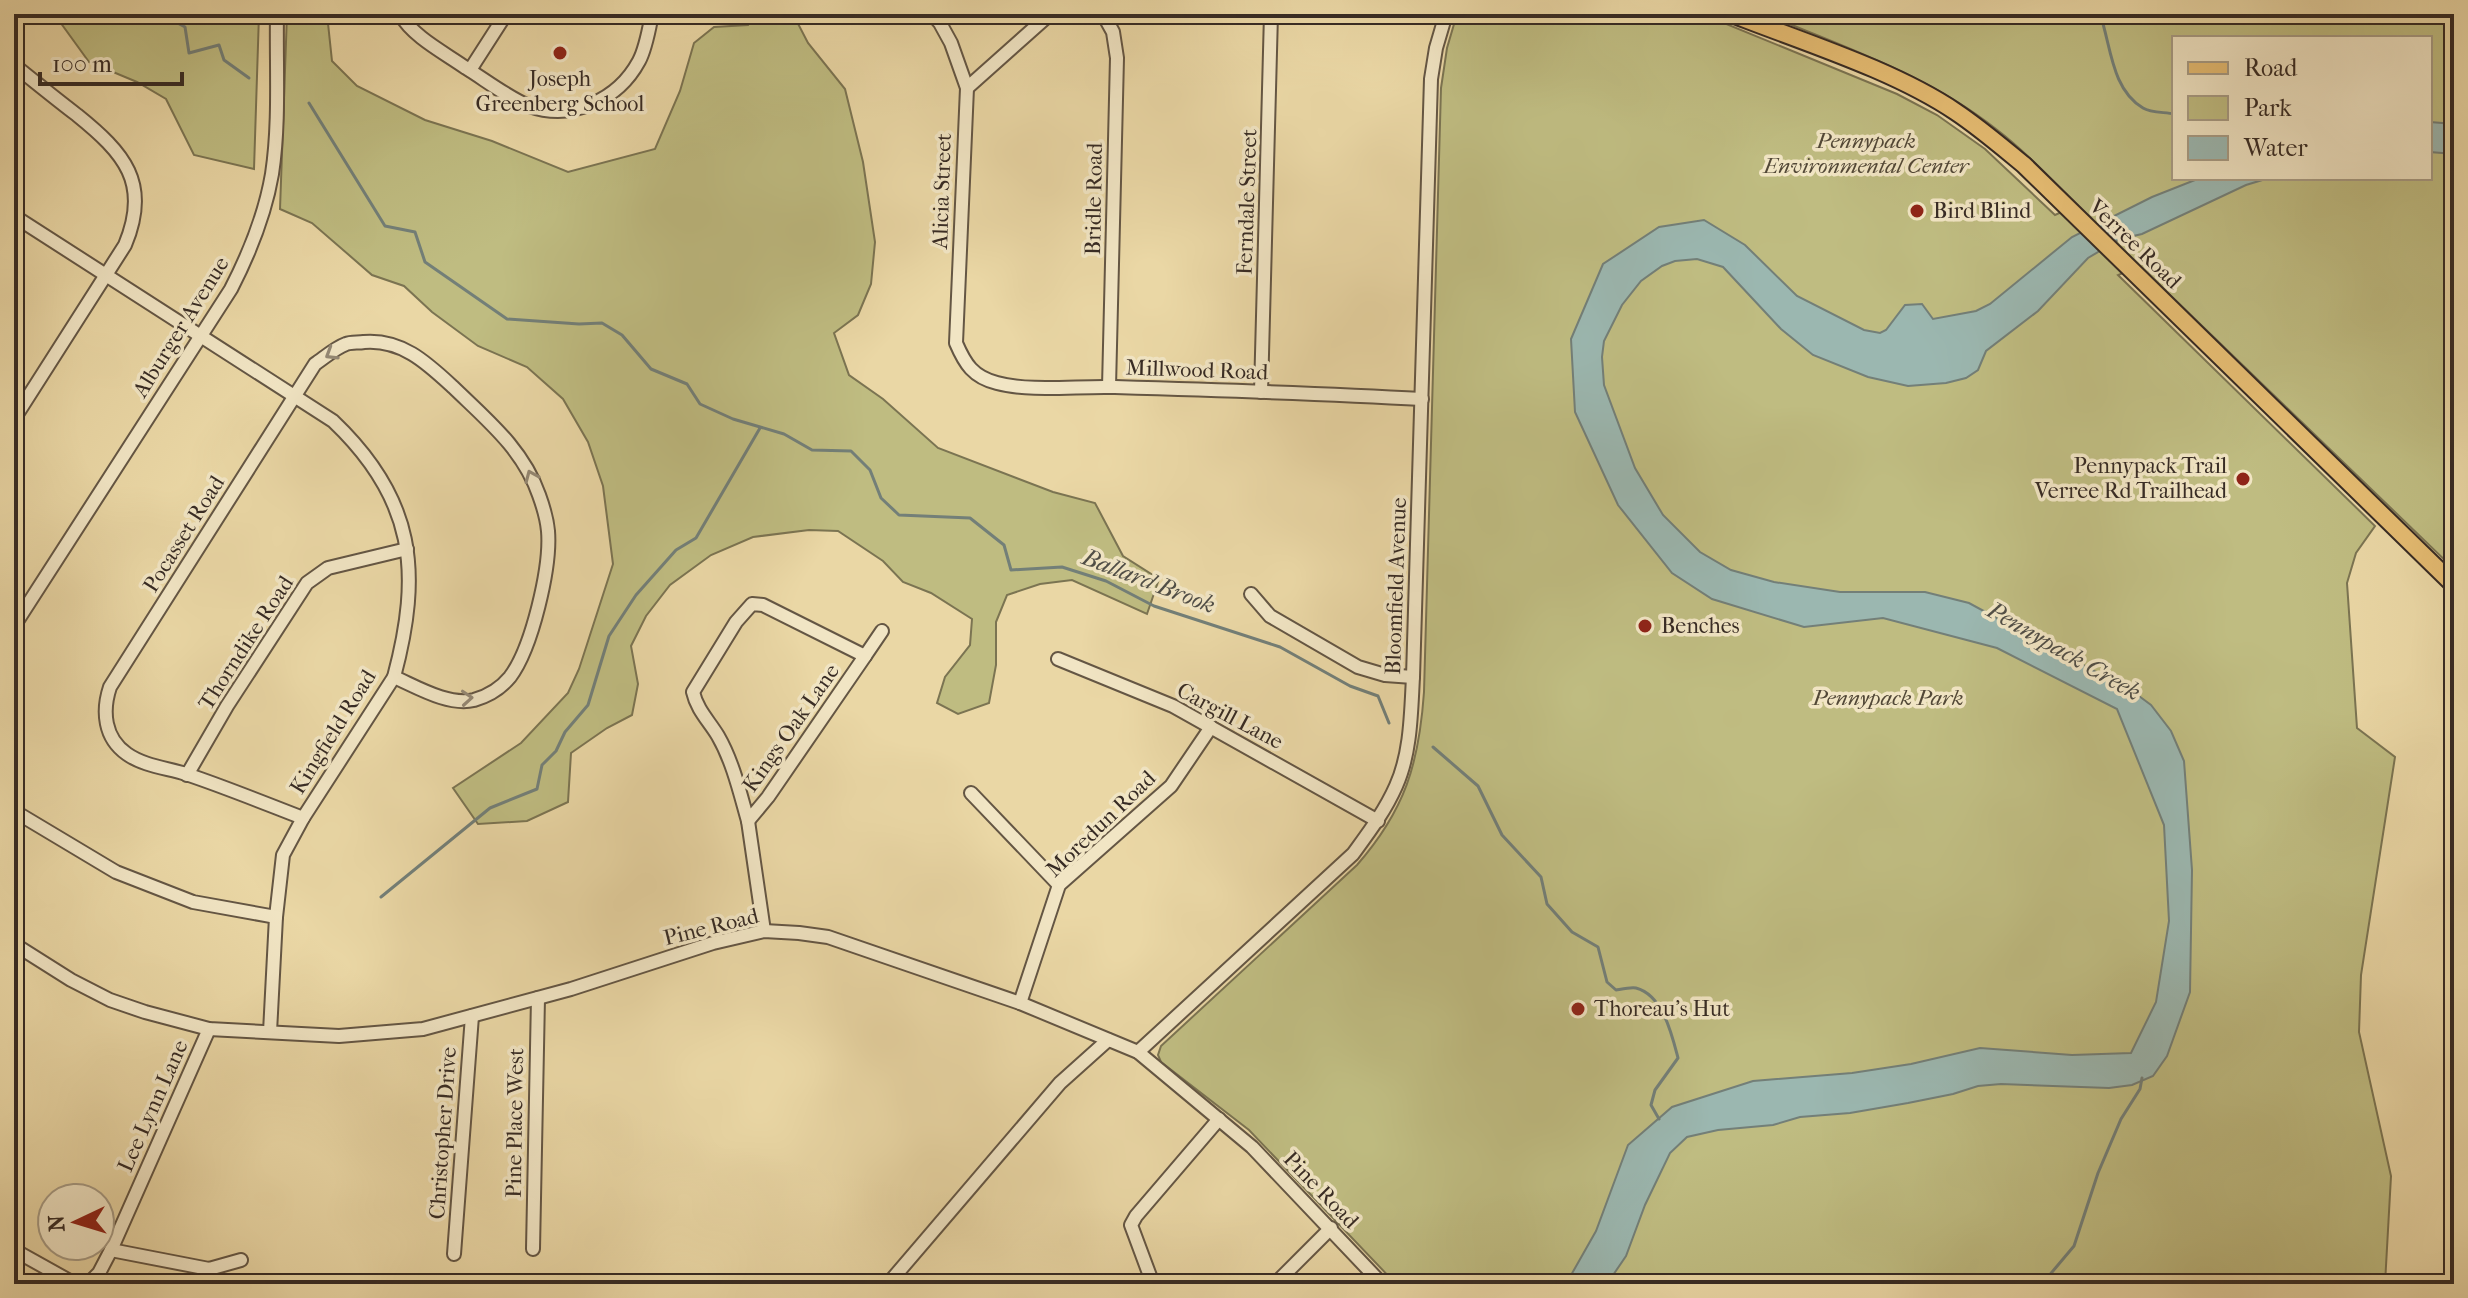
<svg xmlns="http://www.w3.org/2000/svg" width="2468" height="1298" font-family="'IM FELL French Canon',serif">
	<style>
		.green { fill: #bfbc81; stroke: #7b7452; stroke-width: 2; fill-rule: evenodd }
		.water { fill: #9bb7b0; stroke: #737f78; stroke-width: 2 }
		.lines { fill: none; stroke-linecap: round; stroke-linejoin: round }
		.stream { stroke: #737f78; stroke-width: 3 }
		.minor-casing { stroke: #645644; stroke-width: 16 }
		.major-casing { stroke: #372b24; stroke-width: 20 }
		.minor { stroke: #f1e5c4; stroke-width: 12 }
		.major { stroke: #e5bc72; stroke-width: 16 }
		.oneway { stroke: #948874 }
		.poi-dot { fill: #8f2418; stroke: #f1e5c4; stroke-width: 3 }
		.labels { text-anchor: middle; dominant-baseline: central; stroke-width: 7; stroke-linejoin: round; paint-order: stroke }
		.poi-label { font-size: 22px; fill: #372b24; stroke: #f1e5c4; text-anchor: start }
		.park-label { font-size: 22px; font-style: italic; fill: #524837; stroke: #f1e5c4 }
		.street-label { font-size: 22px; fill: #372b24; stroke: #f1e5c4 }
		.water-label { font-size: 24px; font-style: italic; fill: #504e47; stroke: #f1e5c4 }
	</style>
	<rect width="100%" height="100%" fill="#ead7a5"/>
	<filter id="stains"><feTurbulence type="fractalNoise" baseFrequency=".0025" numOctaves="4"/><feColorMatrix values="0 0 0 0 .2 0 0 0 0 .09 0 0 0 0 .02 0 0 0 .5 -.17"/></filter>
	<radialGradient id="worn" r=".72"><stop offset=".6" stop-color="#630" stop-opacity="0"/><stop offset="1" stop-color="#630" stop-opacity=".3"/></radialGradient>
	<g class="green">
		<polygon points="49,14 259,14 254,169 194,155 166,99 137,82 89,62 60,22"/>
		<polygon points="287,14 327,14 332,61 357,86 425,120 492,141 568,172 655,149 680,91 694,43 714,27 748,25 751,14 793,14 808,43 845,89 863,162 875,242 871,284 858,315 834,333 849,375 883,399 938,448 1053,492 1095,503 1123,556 1159,579 1147,614 1072,580 1040,584 1007,595 996,622 996,665 989,703 958,714 937,703 945,677 970,645 972,619 931,593 903,582 883,561 838,531 809,530 753,537 711,555 670,585 646,616 631,646 638,684 632,715 607,728 571,753 568,802 527,821 478,824 453,788 521,743 568,693 579,669 613,564 603,486 588,442 563,399 527,367 478,346 432,312 404,286 372,275 312,223 280,209"/>
		<path d="M 1457,14 L 1702,14 L 1897,94 L 1937,115 L 1985,149 L 2055,215 L 2077,205 C 2051,179 2025,151 1996,129 C 1928,75 1845,47 1765,14 L 2454,14 L 2454,569 L 2140,266 L 2118,275 L 2375,526 L 2356,553 L 2347,583 L 2357,728 L 2395,757 L 2361,975 L 2359,1032 L 2391,1176 L 2385,1284 L 1396,1284 L 1249,1130 L 1161,1062 L 1158,1055 L 1161,1046 L 1357,865 C 1405,810 1419,764 1424,692 L 1441,88 L 1447,48 ZM 2174,38 L 2430,38 L 2430,178 L 2174,178 Z"/>
	</g>
	<g class="water">
		<polygon points="2430,122 2454,124 2454,154 2430,152"/>
		<polygon points="2200,178 2269,178 2246,185 2142,234 2120,239 2088,258 2038,311 1986,351 1978,370 1966,378 1946,383 1908,386 1868,377 1813,355 1781,329 1723,267 1697,259 1675,261 1662,266 1641,281 1622,305 1604,341 1602,357 1604,385 1635,468 1663,515 1700,552 1731,570 1774,582 1840,592 1925,592 1969,603 2135,693 2151,705 2171,731 2184,761 2192,870 2190,992 2167,1056 2153,1076 2132,1085 2109,1088 2001,1084 1978,1086 1953,1094 1908,1103 1850,1113 1800,1117 1773,1125 1718,1130 1687,1137 1670,1153 1645,1205 1626,1256 1607,1284 1566,1284 1596,1231 1628,1145 1672,1107 1753,1081 1852,1073 1911,1064 1980,1048 2072,1055 2131,1053 2156,1002 2169,921 2164,825 2117,709 1997,648 1883,618 1804,627 1712,599 1672,573 1618,505 1575,412 1571,339 1603,264 1659,227 1704,220 1745,245 1797,296 1864,330 1880,333 1886,330 1905,305 1922,304 1933,319 1976,311 1990,304 2072,237 2152,197"/>
	</g>
	<g class="lines">
		<g class="stream">
			<polyline points="117,14 126,14"/>
			<polyline points="161,14 185,27 189,53 219,45 224,60 249,78"/>
			<path d="M 2100,14 C 2111,45 2111,89 2143,108 C 2151,113 2165,112 2174,114"/>
			<polyline points="309,103 385,226 415,232 425,262 507,319 579,324 602,323 622,335 651,369 687,384 700,404 733,419 784,434 812,450 851,451 870,470 881,498 899,515 970,518 1004,545 1011,570 1062,567 1106,581 1154,606 1280,647 1350,686 1378,696 1389,723"/>
			<path d="M 1433,747 L 1478,786 L 1502,835 L 1541,877 L 1547,904 L 1572,932 L 1598,947 L 1607,982 L 1616,990 C 1622,989 1631,987 1636,988 C 1663,995 1672,1035 1678,1058 L 1655,1090 L 1651,1105 L 1659,1119"/>
			<polyline points="381,897 490,808 537,789 542,765 556,751 565,732 588,705 609,636 636,595 676,550 696,538 760,428"/>
			<polyline points="2042,1284 2074,1246 2098,1173 2121,1119 2140,1089 2142,1078"/>
		</g>
		<defs>
			<g id="minor">
				<path d="M 400,14 C 413,37 445,53 466,68 C 484,79 510,99 529,106 C 572,121 618,100 639,61 C 646,48 649,29 652,14"/>
				<path d="M 932,14 L 940,23 L 951,43 L 967,88 L 956,343 C 965,364 973,377 997,383 C 1030,392 1076,386 1112,387 C 1215,390 1319,393 1422,399"/>
				<polyline points="1103,14 1113,32 1117,58 1109,387"/>
				<path d="M 14,65 C 35,82 56,99 77,115 C 124,153 151,183 125,245 L 14,419"/>
				<polyline points="470,70 506,14"/>
				<polyline points="967,88 1050,14"/>
				<path d="M 14,216 L 333,421 C 415,499 422,572 394,677 L 303,818 L 283,855 L 276,917 L 270,1032"/>
				<polyline points="1261,392 1271,14"/>
				<polyline points="1251,594 1270,616 1358,667 1385,675 1413,677"/>
				<path d="M 752,604 L 763,605 L 865,656 L 768,797 L 748,821 C 740,793 733,762 718,736 C 709,721 697,710 693,692 L 736,622 Z"/>
				<path d="M 14,626 L 231,289 C 250,252 265,215 272,174 C 280,122 276,66 277,14"/>
				<polyline points="865,656 882,631"/>
				<polyline points="1058,659 1173,706 1378,821"/>
				<polyline points="187,775 227,706 307,583 328,568 407,549"/>
				<polyline points="971,793 1059,885"/>
				<polyline points="14,811 116,872 193,902 276,917"/>
				<path d="M 303,818 C 264,803 225,787 186,774 C 167,768 144,766 127,754 C 104,738 102,711 110,687 L 315,364 C 324,358 335,348 346,344 C 351,342 358,343 364,342 C 402,339 427,363 453,387 C 487,420 523,449 539,495 C 543,506 547,520 548,531 C 551,567 532,648 510,677 C 501,688 488,696 474,700 C 448,706 417,687 394,677"/>
				<polyline points="748,821 764,931"/>
				<polyline points="14,944 71,980 110,1000 145,1012 209,1029 339,1036 423,1029 571,989 713,943 764,931 799,933 828,937 1020,1003 1138,1052 1252,1147 1382,1284"/>
				<polyline points="1020,1003 1059,885 1171,786 1211,727"/>
				<path d="M 1138,1052 L 1353,854 C 1369,832 1385,811 1396,786 C 1411,753 1411,712 1413,677 L 1431,79 L 1436,48 L 1446,14"/>
				<polyline points="533,1249 538,998"/>
				<polyline points="14,1250 75,1284"/>
				<polyline points="111,1250 209,1269 241,1260"/>
				<polyline points="454,1254 472,1016"/>
				<polyline points="88,1284 99,1273 111,1250 209,1029"/>
				<polyline points="888,1284 1060,1083 1108,1040"/>
				<polyline points="1153,1284 1131,1225 1136,1216 1219,1119"/>
				<polyline points="1275,1284 1331,1228"/>
			</g>
			<path id="major" d="M 1732,14 C 1803,42 1894,70 1956,112 C 1980,128 2002,147 2024,165 L 2454,585"/>
		</defs>
		<use href="#minor" class="minor-casing"/>
		<use href="#major" class="major-casing"/>
		<use href="#minor" class="minor"/>
		<use href="#major" class="major"/>
	</g>
	<defs><path id="oneway-chevron" d="M-2-3.5L2.5 0L-2 3.5" fill="none" stroke-width="1.6" stroke-linecap="round" stroke-linejoin="round" transform="scale(2)"/></defs>
	<g class="oneway">
		<use href="#oneway-chevron" transform="translate(331 354) rotate(148)"/>
		<use href="#oneway-chevron" transform="translate(531 476) rotate(-113)"/>
		<use href="#oneway-chevron" transform="translate(467 698) rotate(-4)"/>
	</g>
	<g class="poi-dot">
		<circle cx="560" cy="53" r="8"/>
		<circle cx="1917" cy="211" r="8"/>
		<circle cx="2243" cy="479" r="8"/>
		<circle cx="1645" cy="626" r="8"/>
		<circle cx="1578" cy="1009" r="8"/>
	</g>
	<g class="labels">
		<g class="poi-label">
			<text x="560" y="79" text-anchor="middle">Joseph<tspan x="560" dy="25">Greenberg School</tspan></text>
			<text x="1933" y="211">Bird Blind</text>
			<text x="2227" y="466" text-anchor="end">Pennypack Trail<tspan x="2227" dy="25">Verree Rd Trailhead</tspan></text>
			<text x="1661" y="626">Benches</text>
			<text x="1594" y="1009">Thoreau’s Hut</text>
		</g>
		<g class="park-label">
			<text x="1866" y="141">Pennypack<tspan x="1866" dy="25">Environmental Center</tspan></text>
			<text x="1888" y="698">Pennypack Park</text>
		</g>
		<g class="street-label">
			<text transform="translate(942 191) rotate(-88)">Alicia Street</text>
			<text transform="translate(1094 199) rotate(-89)">Bridle Road</text>
			<text transform="translate(1247 202) rotate(-88)">Ferndale Street</text>
			<text transform="translate(2135 244) rotate(44)">Verree Road</text>
			<text transform="translate(181 327) rotate(-58)">Alburger Avenue</text>
			<text transform="translate(1197 370) rotate(2)">Millwood Road</text>
			<text transform="translate(184 534) rotate(-58)">Pocasset Road</text>
			<text transform="translate(1396 586) rotate(-88)">Bloomfield Avenue</text>
			<text transform="translate(246 643) rotate(-57)">Thorndike Road</text>
			<text transform="translate(1230 716) rotate(28)">Cargill Lane</text>
			<text transform="translate(791 728) rotate(-55)">Kings Oak Lane</text>
			<text transform="translate(333 732) rotate(-58)">Kingfield Road</text>
			<text transform="translate(1101 824) rotate(-44)">Moredun Road</text>
			<text transform="translate(711 927) rotate(-14)">Pine Road</text>
			<text transform="translate(153 1106) rotate(-66)">Lee Lynn Lane</text>
			<text transform="translate(515 1123) rotate(-89)">Pine Place West</text>
			<text transform="translate(443 1133) rotate(-86)">Christopher Drive</text>
			<text transform="translate(1321 1190) rotate(46)">Pine Road</text>
		</g>
		<g class="water-label">
			<text transform="translate(1149 581) rotate(21)">Ballard Brook</text>
			<text transform="translate(2064 651) rotate(30)">Pennypack Creek</text>
		</g>
	</g>
	<rect width="2468" height="1298" fill="none" stroke="#ead7a5" stroke-width="48"/>
	<rect x="16" y="16" width="2436" height="1266" fill="none" stroke="#372b24" stroke-width="4"/>
	<rect x="24" y="24" width="2420" height="1250" fill="none" stroke="#372b24" stroke-width="2"/>
	<rect x="2172" y="36" width="260" height="144" fill="#f1e5c4" stroke="#a79b84" stroke-width="2"/>
	<rect x="2188" y="62" width="40" height="12" fill="#e5bc72" stroke="#a79b84" stroke-width="2"/>
	<text x="2244" y="76" font-size="24" fill="#372b24">Road</text>
	<rect x="2188" y="96" width="40" height="24" fill="#bfbc81" stroke="#a79b84" stroke-width="2"/>
	<text x="2244" y="116" font-size="24" fill="#372b24">Park</text>
	<rect x="2188" y="136" width="40" height="24" fill="#9bb7b0" stroke="#a79b84" stroke-width="2"/>
	<text x="2244" y="156" font-size="24" fill="#372b24">Water</text>
	<g transform="translate(76 1222) rotate(266)"><circle r="38" fill="#f1e5c4" stroke="#a79b84" stroke-width="2"/>
	<path d="M0-6L14 30L0 20L-14 30Z" fill="#8f2418"/>
	<text y="-12" font-size="22" font-weight="bold" text-anchor="middle" fill="#372b24">N</text>
	</g>
	<path d="M40 72v12h142v-12" fill="none" stroke="#372b24" stroke-width="4"/>
	<text x="52" y="72" font-size="24" fill="#372b24" stroke="#f1e5c4" stroke-width="6" paint-order="stroke">100 m</text>
	<rect width="100%" height="100%" filter="url(#stains)"/>
	<rect width="100%" height="100%" fill="url(#worn)"/>
</svg>
